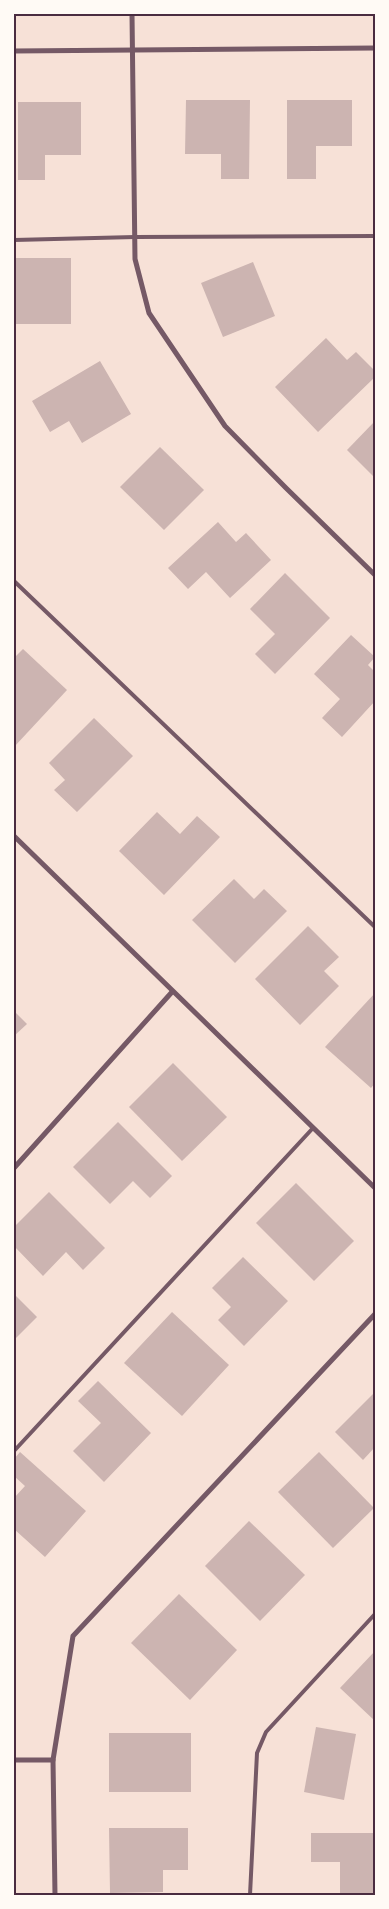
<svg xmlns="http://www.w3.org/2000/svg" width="389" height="1909" font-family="'Times New Roman',serif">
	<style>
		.building { fill: #ccb4b1 }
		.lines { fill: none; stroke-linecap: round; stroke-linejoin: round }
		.service { stroke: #755966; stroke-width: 4 }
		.minor { stroke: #755966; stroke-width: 5 }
		.neatline { fill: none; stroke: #4a2c40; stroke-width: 2 }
	</style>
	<rect width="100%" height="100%" fill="#f7e1d7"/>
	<g class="building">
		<polygon points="186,100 250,100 249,179 221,179 221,154 185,154"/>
		<polygon points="287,100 352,100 352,146 316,146 316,179 287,179"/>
		<polygon points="18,102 81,102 81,155 45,155 45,180 18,180"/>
		<rect x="14" y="258" width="57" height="66"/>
		<polygon points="253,262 275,316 223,337 201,283"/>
		<polygon points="326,338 347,360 356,352 375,371 375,377 318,432 275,387"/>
		<polygon points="100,361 131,414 82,443 69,421 50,432 32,401"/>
		<polygon points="375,421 375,478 347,450"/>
		<polygon points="160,447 204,490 164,530 120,487"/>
		<polygon points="218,522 236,542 246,533 271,560 230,598 206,572 188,589 168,568"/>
		<polygon points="285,573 330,618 275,674 255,654 275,634 250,609"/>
		<polygon points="351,635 375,657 368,665 375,672 375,701 342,737 322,718 340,699 314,674"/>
		<polygon points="23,649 67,690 14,747 14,658"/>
		<polygon points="94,718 133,756 77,812 54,790 65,780 49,763"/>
		<polygon points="157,812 180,834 197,816 220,837 164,895 119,851"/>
		<polygon points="234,879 254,899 264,889 287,911 235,963 192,920"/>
		<polygon points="308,926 339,957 324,971 339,986 300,1025 255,979"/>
		<polygon points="375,993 375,1083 371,1088 325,1047"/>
		<polygon points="14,1011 27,1024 14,1036"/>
		<polygon points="173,1063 227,1117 182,1161 129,1107"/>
		<polygon points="118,1122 172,1176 150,1198 133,1181 110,1204 73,1167"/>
		<polygon points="296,1183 354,1241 314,1281 256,1223"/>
		<polygon points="49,1192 105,1248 83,1270 66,1252 43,1276 14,1246 14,1227"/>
		<polygon points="243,1257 288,1301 244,1346 218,1320 231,1307 212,1288"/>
		<polygon points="14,1294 37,1317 14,1340"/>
		<polygon points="172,1312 229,1365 182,1416 124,1363"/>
		<polygon points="98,1381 151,1433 104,1482 73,1451 101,1423 78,1401"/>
		<polygon points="375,1392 375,1447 363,1460 335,1432"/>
		<polygon points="20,1452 86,1511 45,1557 14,1529 14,1498 25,1486 14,1476 14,1459"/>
		<polygon points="319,1452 374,1508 333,1548 278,1492"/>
		<polygon points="249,1521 305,1575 260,1621 205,1566"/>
		<polygon points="179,1594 237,1650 190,1700 131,1643"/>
		<polygon points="375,1651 375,1721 340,1688"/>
		<polygon points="316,1727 356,1734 344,1800 304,1792"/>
		<rect x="109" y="1733" width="82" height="59"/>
		<polygon points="109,1828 188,1828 188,1870 163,1870 163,1892 110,1893"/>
		<polygon points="311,1833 375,1833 375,1895 340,1895 340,1862 311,1862"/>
	</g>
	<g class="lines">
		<g class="service">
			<polyline points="14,240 135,237 375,236"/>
			<polyline points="14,581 375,927"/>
			<polyline points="14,1451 313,1128"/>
			<polyline points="250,1895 257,1753 266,1732 375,1614"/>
		</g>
		<g class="minor">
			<polyline points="132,14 135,259 149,313 225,426 286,488 375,575"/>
			<polyline points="14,51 375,48"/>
			<polyline points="14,836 375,1188"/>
			<polyline points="14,1168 172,992"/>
			<polyline points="14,1760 53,1760"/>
			<polyline points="55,1895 53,1760 73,1636 375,1314"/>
		</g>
	</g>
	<rect width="389" height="1909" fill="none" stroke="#fffaf5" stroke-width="30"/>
	<rect x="15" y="15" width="359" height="1879" class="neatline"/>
</svg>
